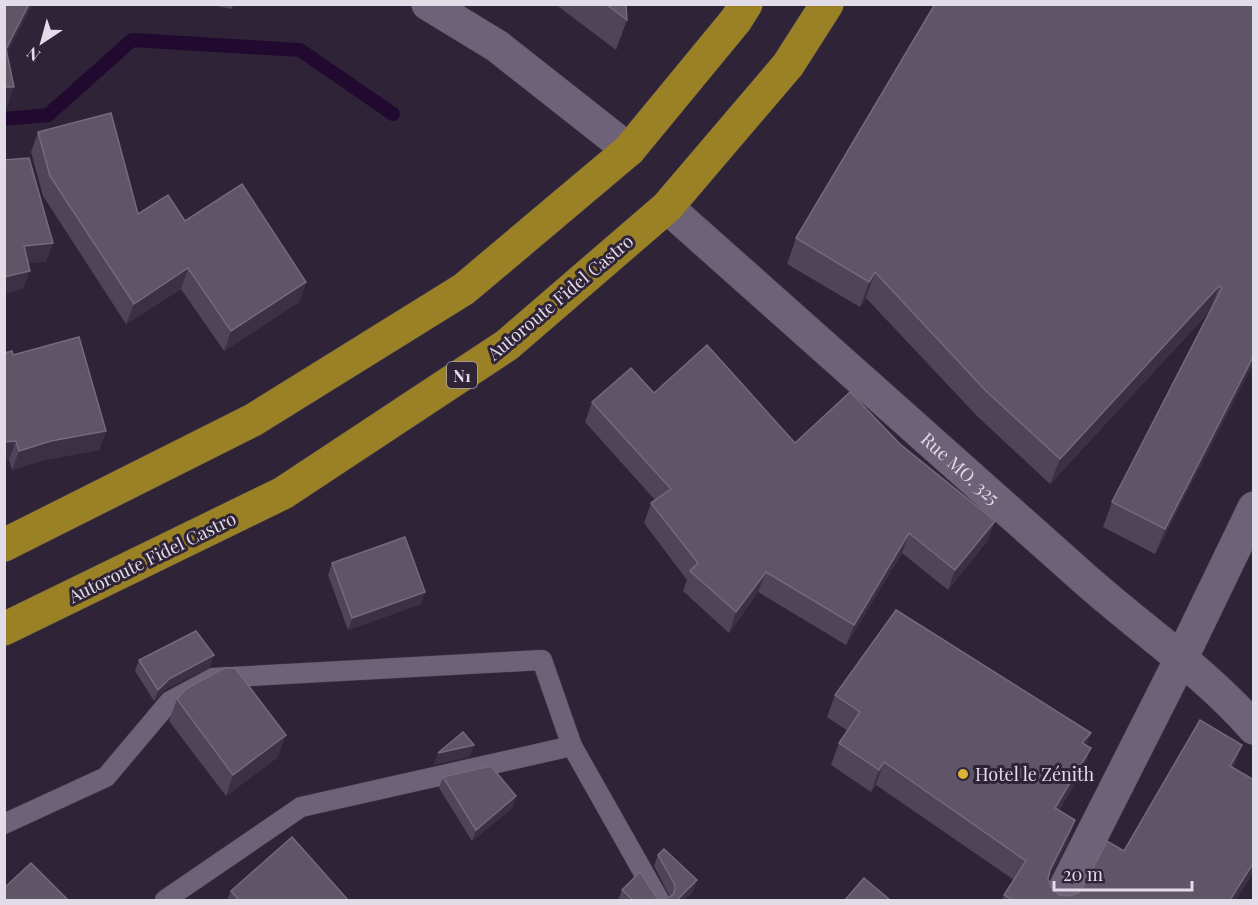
<svg xmlns="http://www.w3.org/2000/svg" width="1258" height="905" font-family="'Playfair Display',serif">
	<style>
		.lines { fill: none; stroke-linecap: round; stroke-linejoin: round }
		.stream { stroke: #210930; stroke-width: 14 }
		.lane-casing { stroke: #483f4e; stroke-width: 21 }
		.street-casing { stroke: #483f4e; stroke-width: 34 }
		.highway-casing { stroke: #483f4e; stroke-width: 34 }
		.lane { stroke: #6d6277; stroke-width: 20 }
		.street { stroke: #6d6277; stroke-width: 33 }
		.highway { stroke: #9a8125; stroke-width: 33 }
		.wall { fill: #4f4458 }
		.shaded-wall { fill: #3c3144 }
		.building { fill: #5f5567; stroke: #736a7c; stroke-width: 1.5 }
		.poi-dot { fill: #d7b434; stroke: #2f2437; stroke-width: 2 }
		.labels { text-anchor: middle; dominant-baseline: central; stroke-width: 6; stroke-linejoin: round; paint-order: stroke }
		.shield { fill: #2f2437; stroke: #aca5b3; stroke-width: 1.5 }
		.shield-label { font-size: 16px; font-weight: bold; fill: #e2dce8 }
		.street-label { font-size: 18px; fill: #e2dce8; stroke: #2f2437 }
		.poi-label { font-size: 18px; fill: #e2dce8; stroke: #2f2437; text-anchor: start }
	</style>
	<rect width="100%" height="100%" fill="#2f2437"/>
	<g class="lines">
		<polyline class="stream" points="4,119 48,115 132,40 300,50 393,114"/>
		<defs>
			<g id="lane">
				<polyline points="4,824 106,777 170,701 213,678 542,660 572,746"/>
				<polyline points="165,900 301,807 572,746 659,900"/>
			</g>
			<g id="street">
				<polyline points="428,4 497,46 629,150"/>
				<path id="s1" d="M 667,207 C 804,329 940,450 1077,572 C 1135,625 1202,669 1254,728"/>
				<polyline points="1059,900 1181,659 1254,508"/>
			</g>
			<g id="highway">
				<polyline points="4,545 253,420 464,289 629,150 736,20 746,4"/>
				<polyline points="4,629 283,493 507,345 667,207 788,65 827,4"/>
			</g>
		</defs>
		<use href="#lane" class="lane-casing"/>
		<use href="#street" class="street-casing"/>
		<use href="#highway" class="highway-casing"/>
		<use href="#lane" class="lane"/>
		<use href="#street" class="street"/>
		<use href="#highway" class="highway"/>
	</g>
	<g class="wall">
		<polygon points="207,4 233,4 232,9"/>
		<polygon points="555,4 626,4 627,20 616,50"/>
		<polygon points="1254,4 1254,362 1155,554 1103,527 1112,502 1210,311 1050,484 977,416 866,298 860,307 787,264 796,238"/>
		<polygon points="38,132 138,214 185,221 306,282 299,302 224,351 181,289 126,324 43,196 31,152"/>
		<polygon points="4,353 13,355 106,431 99,450 44,460 12,470 9,460 4,460"/>
		<polygon points="654,393 795,443 900,444 995,521 987,541 948,590 902,553 846,645 758,592 729,633 683,591 687,580 644,523 651,503 655,500 585,422 592,402"/>
		<polygon points="332,563 425,592 421,604 348,630 328,575"/>
		<polygon points="139,660 210,667 164,690 154,701 135,671"/>
		<polygon points="835,695 1086,745 1083,770 1059,810 1075,820 1067,843 1048,879 1051,887 1059,895 1069,896 1078,893 1124,851 1233,768 1254,780 1254,871 1236,900 1002,900 1004,895 1014,880 876,785 871,792 831,765 839,743 848,731 827,717"/>
		<polygon points="177,699 278,757 226,796 169,721"/>
		<polygon points="443,777 516,796 512,808 472,841 439,788"/>
		<polygon points="658,855 693,892 684,900 618,900 622,890 664,900 670,897 654,866"/>
		<polygon points="231,891 348,900 227,900"/>
	</g>
	<g class="shaded-wall">
		<polygon points="29,4 33,4 4,58 6,49"/>
		<polygon points="4,87 14,87 7,107 4,107"/>
		<polygon points="53,243 46,262 17,264 24,246"/>
		<polygon points="188,268 181,289 126,324 134,304"/>
		<polygon points="30,271 23,289 4,294 4,277"/>
		<polygon points="875,272 866,298 860,307 869,282"/>
		<polygon points="306,282 299,302 224,351 231,331"/>
		<polygon points="1219,286 1210,311 1050,484 1060,459"/>
		<polygon points="1254,355 1254,362 1155,554 1165,529"/>
		<polygon points="106,431 99,450 44,460 12,470 19,451 51,441"/>
		<polygon points="16,441 9,460 4,460 4,442"/>
		<polygon points="995,521 987,541 948,590 955,570"/>
		<polygon points="909,533 902,553 846,645 854,625"/>
		<polygon points="766,572 758,592 729,633 736,612"/>
		<polygon points="425,592 421,604 348,630 352,618"/>
		<polygon points="214,655 210,667 164,690 154,701 158,690 169,679"/>
		<polygon points="1091,733 1083,755 1082,743"/>
		<polygon points="286,735 278,757 226,796 233,775"/>
		<polygon points="474,745 470,757 433,765 438,753"/>
		<polygon points="1242,745 1234,767 1222,788 1230,766"/>
		<polygon points="1091,748 1083,770 1047,830 1055,808"/>
		<polygon points="884,762 876,785 871,792 879,770"/>
		<polygon points="516,796 512,808 472,841 476,830"/>
		<polygon points="1075,820 1067,843 1042,892 1050,870"/>
		<polygon points="1254,862 1254,871 1236,900 1230,900"/>
		<polygon points="697,880 693,892 684,900 677,900"/>
	</g>
	<g class="building">
		<polygon points="4,4 29,4 6,49 14,87 4,87"/>
		<polygon points="606,4 626,4 627,20"/>
		<polygon points="935,4 1254,4 1254,355 1165,529 1112,502 1222,288 1219,286 1060,459 986,391 875,272 869,282 796,238"/>
		<polygon points="111,113 138,214 168,195 185,221 242,184 306,282 231,331 188,268 134,304 50,176 38,132"/>
		<polygon points="29,158 53,243 24,246 30,271 4,277 4,160"/>
		<polygon points="79,337 106,431 51,441 19,451 16,441 4,442 4,353 12,351 13,355"/>
		<polygon points="707,345 795,443 850,392 900,444 995,521 955,570 909,533 854,625 766,572 736,612 690,571 698,563 651,503 671,489 592,402 631,368 654,393"/>
		<polygon points="405,537 425,592 352,618 332,563"/>
		<polygon points="896,610 1091,733 1082,743 1091,748 1055,808 1075,820 1050,870 1048,879 1051,887 1059,895 1069,896 1078,893 1083,887 1107,841 1124,851 1200,720 1242,745 1230,766 1254,780 1254,862 1230,900 1013,900 1004,895 1026,861 884,762 879,770 839,743 860,712 835,695"/>
		<polygon points="196,631 214,655 169,679 158,690 139,660"/>
		<polygon points="224,668 235,668 286,735 233,775 177,699 186,689"/>
		<polygon points="463,732 474,745 438,753"/>
		<polygon points="491,766 516,796 476,830 443,777"/>
		<polygon points="292,837 348,900 239,900 231,891"/>
		<polygon points="664,849 697,880 677,900 633,900 622,890 640,872 657,898 664,900 673,895 675,889 674,883 658,855"/>
		<polygon points="31,863 68,900 4,900 4,888"/>
		<polygon points="864,878 890,900 845,900"/>
	</g>
	<circle class="poi-dot" cx="963" cy="774" r="6"/>
	<g class="labels">
		<rect class="shield" x="447" y="362" width="30" height="26" rx="4.5"/>
		<g class="shield-label">
			<text x="462" y="375">N1</text>
		</g>
		<g class="street-label">
			<text transform="translate(560 297) rotate(-40)">Autoroute Fidel Castro</text>
			<text stroke="none"><textPath href="#s1" startOffset="393">Rue MO. 325</textPath></text>
			<text transform="translate(152 557) rotate(-26)">Autoroute Fidel Castro</text>
		</g>
		<g class="poi-label">
			<text x="975" y="774">Hotel le Zénith</text>
		</g>
	</g>
	<rect width="1258" height="905" fill="none" stroke="#e2dce8" stroke-width="12"/>
	<g transform="translate(42 42) rotate(216)" stroke="#2f2437" stroke-width="4.5" paint-order="stroke">
	<path d="M0-4.5L10 22L0 15L-10 22Z" fill="#e2dce8"/>
	<text y="-9" font-size="16" font-weight="bold" text-anchor="middle" fill="#e2dce8">N</text>
	</g>
	<path d="M1054 881v9h138v-9" fill="none" stroke="#e2dce8" stroke-width="3"/>
	<text x="1063" y="881" font-size="18" fill="#e2dce8" stroke="#2f2437" stroke-width="4.5" paint-order="stroke">20 m</text>
</svg>
